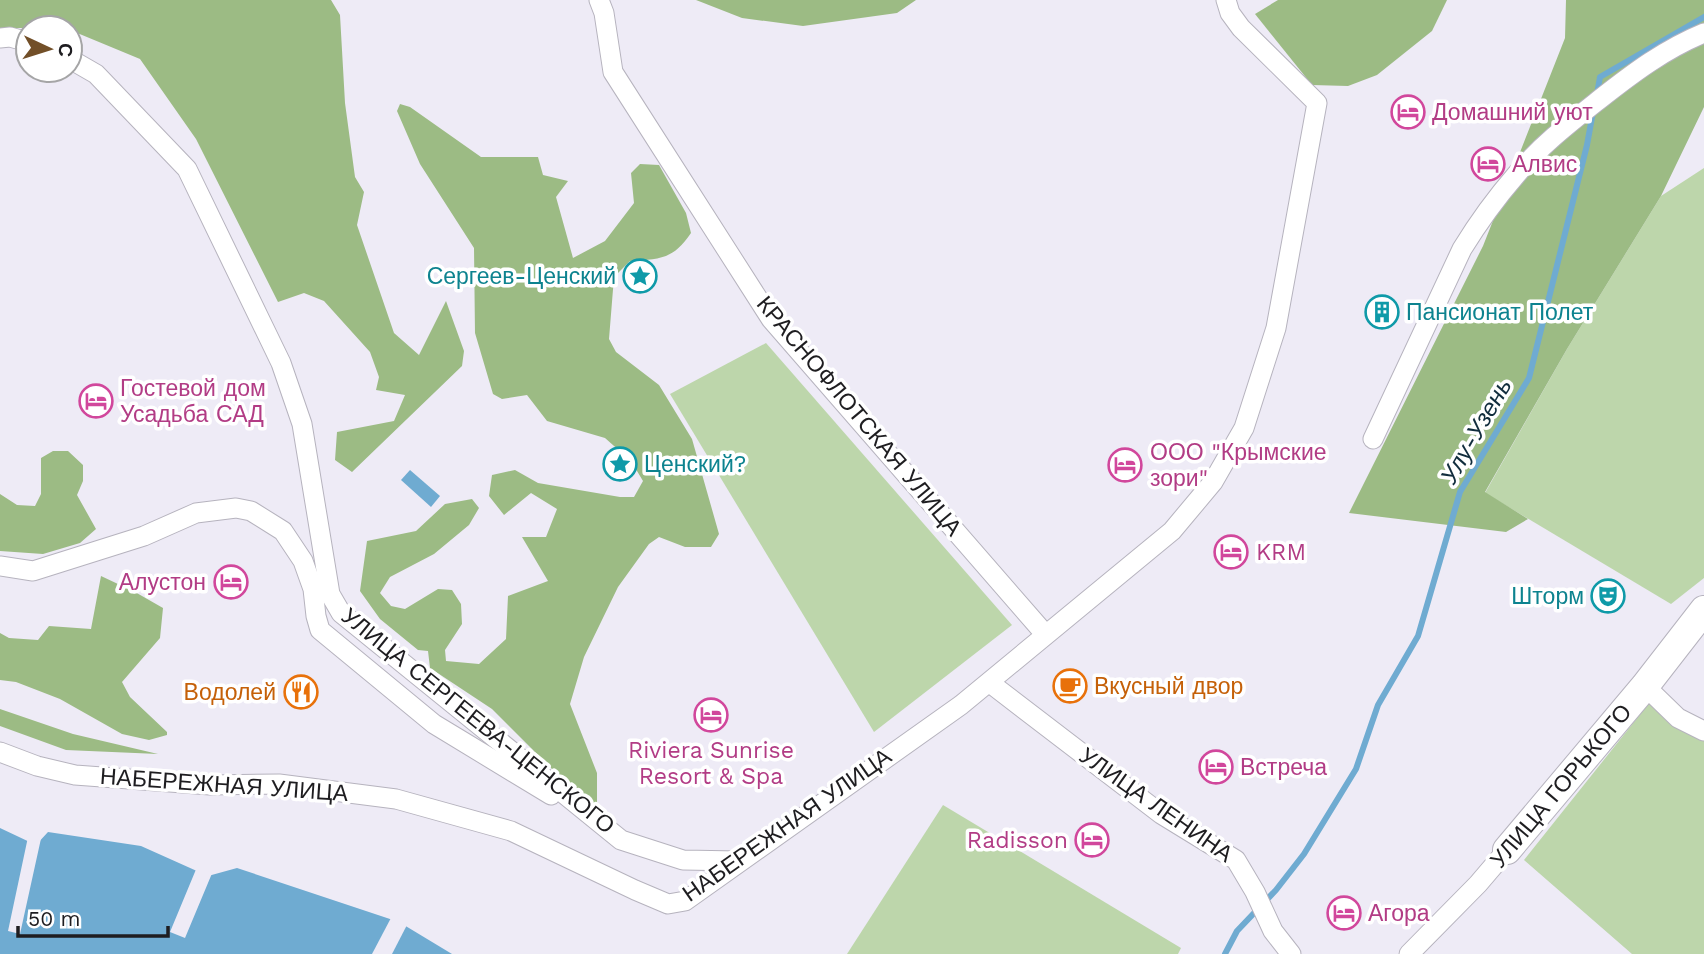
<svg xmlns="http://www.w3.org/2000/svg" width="1704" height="954" font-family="'Work Sans',sans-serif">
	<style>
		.green { fill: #bdd6ab }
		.forest { fill: #9cbb84 }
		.water { fill: #6fabd1 }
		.pier { fill: #eeebf6 }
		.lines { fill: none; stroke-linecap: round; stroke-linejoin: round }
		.stream { stroke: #6fabd1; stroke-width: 6 }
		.street-casing { stroke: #b6b3be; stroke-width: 21 }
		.secondary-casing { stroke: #b6b3be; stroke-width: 30 }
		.street { stroke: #fff; stroke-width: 19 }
		.secondary { stroke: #fff; stroke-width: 28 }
		.labels { text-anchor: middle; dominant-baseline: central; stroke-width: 7; stroke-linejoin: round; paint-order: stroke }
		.hotel-label { font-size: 23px; fill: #b23c85; stroke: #fff; text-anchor: start }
		.culture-label { font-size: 23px; fill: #0d838f; stroke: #fff; text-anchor: end }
		.street-label { font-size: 23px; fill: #1e1d20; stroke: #fff }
		.food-label { font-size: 23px; fill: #c56008; stroke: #fff; text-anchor: start }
		.water-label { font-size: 24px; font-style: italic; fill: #112d3d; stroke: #fff }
	</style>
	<rect width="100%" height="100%" fill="#eeebf6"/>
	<g class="green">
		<polygon points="1704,168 1704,578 1671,604 1485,493 1567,349 1661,196"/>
		<polygon points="766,343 1012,625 874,732 670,394"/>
		<polygon points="1650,702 1672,723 1704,741 1704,954 1632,954 1524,860"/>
		<polygon points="943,805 1181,948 1178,954 847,954"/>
	</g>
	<g class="forest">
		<polygon points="0,0 331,0 340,15 345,103 355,177 364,192 357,225 394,333 419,355 446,301 464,351 462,366 352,472 335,460 337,432 394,421 405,395 376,390 379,377 370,352 324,301 304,293 278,302 196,139 140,59 70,30 70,28 0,28"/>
		<polygon points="696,0 916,0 897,13 803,26 742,18"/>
		<polygon points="1278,0 1447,0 1432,31 1377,75 1348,86 1312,85 1255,14"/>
		<polygon points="1566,0 1704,0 1704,107 1661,196 1567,349 1485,492 1528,519 1506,532 1349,513 1483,246 1565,38"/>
		<path d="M 400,104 L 410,107 L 481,157 L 538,157 L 543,175 L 568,181 L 556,197 L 573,258 L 605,241 L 634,203 L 631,173 L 640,164 L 659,165 L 686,213 L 691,233 C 673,260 659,259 630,261 L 614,277 L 609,339 L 616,352 L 659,385 L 692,439 L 719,534 L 711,547 L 685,547 L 659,537 L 649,544 L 618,587 L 584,657 L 570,704 L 597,773 L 597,806 L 583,800 L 492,709 L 430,668 L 428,651 L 418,650 L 380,619 L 360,591 L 367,541 L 416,531 L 445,504 L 472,499 L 479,508 L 469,525 L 434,554 L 390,577 L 380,593 L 391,606 L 405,609 L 438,589 L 452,590 L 461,604 L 462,624 L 445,650 L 446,661 L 479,664 L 506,639 L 508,596 L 548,581 L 522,537 L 546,537 L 557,509 L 531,493 L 504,515 L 489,496 L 492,475 L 515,470 L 538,483 L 620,497 L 634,497 L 643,481 L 631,461 L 605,438 L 547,421 L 527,395 L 502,399 L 493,394 L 475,333 L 474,248 L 420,164 L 397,111 Z"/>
		<polygon points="53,451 68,451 83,465 83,481 77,495 96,529 80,543 43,554 0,551 0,494 17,505 35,506 41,494 41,458"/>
		<polygon points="101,576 135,592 163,608 160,638 122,682 130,697 167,732 167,735 149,740 122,734 60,699 16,682 0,680 0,633 9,638 38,640 49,626 91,629"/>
		<polygon points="0,709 73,734 158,754 66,750 0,726"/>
	</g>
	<g class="water">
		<polygon points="410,470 440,496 431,507 401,480"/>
		<polygon points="0,828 36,845 48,832 141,846 208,876 237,868 399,922 452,954 0,954"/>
	</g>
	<g class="pier">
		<polygon points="42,834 20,934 8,931 28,837 36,841"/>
		<polygon points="197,867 208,872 213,871 185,938 170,932"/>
		<polygon points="392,916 408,923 392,954 372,954"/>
	</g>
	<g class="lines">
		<g class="stream">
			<polyline points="1597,94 1600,77 1704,17"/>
			<polyline points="1225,954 1237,931 1276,890 1304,854 1356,769 1378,705 1418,636 1460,492 1529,378 1587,145 1593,112"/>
		</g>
		<defs>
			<g id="street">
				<polyline points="599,0 604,13 613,72 771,319 1045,634"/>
				<polyline points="0,38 10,37 28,42"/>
				<polyline points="70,59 96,74 187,169 281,363 302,424 330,594 341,613 621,840 683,860 738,861"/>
				<path d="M 1373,439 L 1462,249 C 1478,223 1496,198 1516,175 C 1540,146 1571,122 1600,99 C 1633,73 1665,49 1704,33"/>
				<polyline points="0,566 33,571 144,536 196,513 236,508 251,511 283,531 303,561 313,589 316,616 320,630 434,724 551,795"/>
				<polyline points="990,683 1161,814 1236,860 1255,892 1273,931 1291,954"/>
				<polyline points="1645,686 1678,718 1704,731"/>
				<polyline points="0,752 37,766 75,775 210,785 279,784 396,799 511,831 635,890 668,904 685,901 961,705 1172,531 1213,482 1244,428 1276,328 1317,103 1241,28 1230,13 1226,0"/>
				<polyline points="1409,954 1478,884 1507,850"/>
			</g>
			<polyline id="secondary" points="1507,850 1645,686 1704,610"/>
		</defs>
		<use href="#street" class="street-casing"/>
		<use href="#secondary" class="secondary-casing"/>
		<use href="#street" class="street"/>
		<use href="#secondary" class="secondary"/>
	</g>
	<defs>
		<symbol id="hotel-ring" viewBox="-11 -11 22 22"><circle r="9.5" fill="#fff" stroke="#d1479c" stroke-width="1.5"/><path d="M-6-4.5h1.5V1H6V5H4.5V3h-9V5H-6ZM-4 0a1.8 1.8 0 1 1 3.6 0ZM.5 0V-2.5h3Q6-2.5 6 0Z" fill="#d1479c"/></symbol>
		<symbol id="sight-ring" viewBox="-11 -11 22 22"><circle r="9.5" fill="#fff" stroke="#0f9aa8" stroke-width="1.5"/><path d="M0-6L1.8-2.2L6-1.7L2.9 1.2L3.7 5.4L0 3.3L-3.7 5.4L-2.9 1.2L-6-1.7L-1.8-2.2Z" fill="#0f9aa8"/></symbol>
		<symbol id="building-ring" viewBox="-11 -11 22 22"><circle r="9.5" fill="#fff" stroke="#0f9aa8" stroke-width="1.5"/><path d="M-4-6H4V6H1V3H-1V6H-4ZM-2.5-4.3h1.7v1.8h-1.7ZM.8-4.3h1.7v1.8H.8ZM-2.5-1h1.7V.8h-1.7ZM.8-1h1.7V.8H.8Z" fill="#0f9aa8"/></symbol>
		<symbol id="theatre-ring" viewBox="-11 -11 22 22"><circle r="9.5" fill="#fff" stroke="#0f9aa8" stroke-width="1.5"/><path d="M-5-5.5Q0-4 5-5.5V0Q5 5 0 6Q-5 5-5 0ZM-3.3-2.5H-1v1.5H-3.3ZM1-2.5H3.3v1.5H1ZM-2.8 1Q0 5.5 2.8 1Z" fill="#0f9aa8"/></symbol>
		<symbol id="cafe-ring" viewBox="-11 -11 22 22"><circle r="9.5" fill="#fff" stroke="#e8710a" stroke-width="1.5"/><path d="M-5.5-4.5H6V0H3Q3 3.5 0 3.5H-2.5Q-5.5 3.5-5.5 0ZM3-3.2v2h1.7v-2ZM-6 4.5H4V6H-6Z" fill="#e8710a"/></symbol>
		<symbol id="restaurant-ring" viewBox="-11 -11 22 22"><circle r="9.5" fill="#fff" stroke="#e8710a" stroke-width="1.5"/><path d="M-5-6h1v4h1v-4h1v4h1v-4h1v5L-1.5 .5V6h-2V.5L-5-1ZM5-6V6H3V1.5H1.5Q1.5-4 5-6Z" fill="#e8710a"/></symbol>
	</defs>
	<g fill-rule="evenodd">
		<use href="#hotel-ring" x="1389" y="93" width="38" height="38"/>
		<use href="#hotel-ring" x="1469" y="145" width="38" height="38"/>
		<use href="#sight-ring" x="621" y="257" width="38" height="38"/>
		<use href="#building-ring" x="1363" y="293" width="38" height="38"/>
		<use href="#hotel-ring" x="77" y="382" width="38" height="38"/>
		<use href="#sight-ring" x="601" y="445" width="38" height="38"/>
		<use href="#hotel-ring" x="1106" y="446" width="38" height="38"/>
		<use href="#hotel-ring" x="1212" y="533" width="38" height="38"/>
		<use href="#hotel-ring" x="212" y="563" width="38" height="38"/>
		<use href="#theatre-ring" x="1589" y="577" width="38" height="38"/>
		<use href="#cafe-ring" x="1051" y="667" width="38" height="38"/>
		<use href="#restaurant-ring" x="282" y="673" width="38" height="38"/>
		<use href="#hotel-ring" x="692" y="696" width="38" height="38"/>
		<use href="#hotel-ring" x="1197" y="748" width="38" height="38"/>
		<use href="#hotel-ring" x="1073" y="821" width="38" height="38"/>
		<use href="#hotel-ring" x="1325" y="894" width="38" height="38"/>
	</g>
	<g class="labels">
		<g class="hotel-label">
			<text x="1432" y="112">Домашний уют</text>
			<text x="1512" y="164">Алвис</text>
			<text x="120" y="388">Гостевой дом<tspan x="120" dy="26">Усадьба САД</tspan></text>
			<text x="1150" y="452">ООО "Крымские<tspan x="1150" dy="26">зори"</tspan></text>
			<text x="1256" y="552">KRM</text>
			<text x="206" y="582" text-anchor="end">Алустон</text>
			<text x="711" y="750" text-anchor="middle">Riviera Sunrise<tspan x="711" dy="26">Resort &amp; Spa</tspan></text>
			<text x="1240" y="767">Встреча</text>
			<text x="1068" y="840" text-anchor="end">Radisson</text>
			<text x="1368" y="913">Агора</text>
		</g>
		<g class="culture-label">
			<text x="616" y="276">Сергеев-Ценский</text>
			<text x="1406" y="312" text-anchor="start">Пансионат Полет</text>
			<text x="644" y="464" text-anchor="start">Ценский?</text>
			<text x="1584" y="596">Шторм</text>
		</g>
		<g class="street-label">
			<text transform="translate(859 416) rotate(50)">КРАСНОФЛОТСКАЯ УЛИЦА</text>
			<text transform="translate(478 721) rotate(39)">УЛИЦА СЕРГЕЕВА-ЦЕНСКОГО</text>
			<text transform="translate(224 785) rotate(4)">НАБЕРЕЖНАЯ УЛИЦА</text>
			<text transform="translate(1561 786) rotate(-50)">УЛИЦА ГОРЬКОГО</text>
			<text transform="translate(1156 805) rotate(35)">УЛИЦА ЛЕНИНА</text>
			<text transform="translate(787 825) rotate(-35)">НАБЕРЕЖНАЯ УЛИЦА</text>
		</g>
		<g class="food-label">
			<text x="1094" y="686">Вкусный двор</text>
			<text x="276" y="692" text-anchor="end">Водолей</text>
		</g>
		<g class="water-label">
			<text transform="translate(1476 431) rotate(-60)">Улу-Узень</text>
		</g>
	</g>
	<g transform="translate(49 49) rotate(94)"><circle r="33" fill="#ffffff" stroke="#a5a5a6" stroke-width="2"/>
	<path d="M0-5L12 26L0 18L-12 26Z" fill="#724f28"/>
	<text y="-10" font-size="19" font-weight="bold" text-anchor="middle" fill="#1e1d20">С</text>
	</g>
	<path d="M18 926v10h150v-10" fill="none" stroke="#1e1d20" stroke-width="3.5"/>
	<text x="28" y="926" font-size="21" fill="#1e1d20" stroke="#ffffff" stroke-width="5" paint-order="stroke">50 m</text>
</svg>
